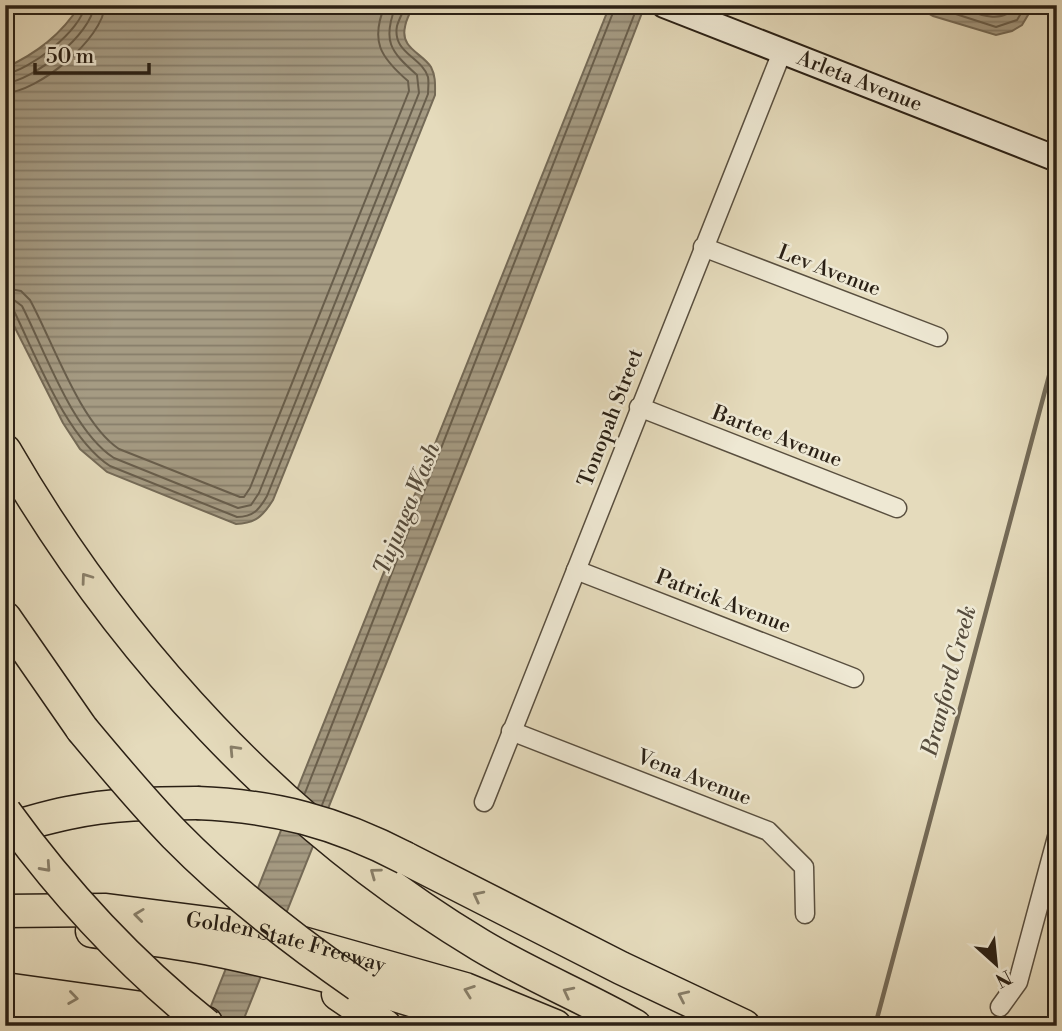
<svg xmlns="http://www.w3.org/2000/svg" width="1062" height="1031" font-family="'Libre Bodoni',serif">
	<style>
		.water { fill: url(#water-rules); stroke: #746a57; stroke-width: 2 }
		.lines { fill: none; stroke-linecap: round; stroke-linejoin: round }
		.shore { stroke: #685e4c; stroke-width: 2 }
		.stream { stroke: #746a57; stroke-width: 4.5 }
		.street-casing { stroke: #594f3f; stroke-width: 21 }
		.secondary-casing { stroke: #2a2015; stroke-width: 28 }
		.highway-casing { stroke: #2a2015; stroke-width: 35 }
		.street { stroke: #eee8d3; stroke-width: 18 }
		.secondary { stroke: #eee8d3; stroke-width: 24 }
		.highway { stroke: #e5dbbc; stroke-width: 32 }
		.highway-bridge-casing { stroke: #2a2015; stroke-width: 35; stroke-linecap: butt }
		.highway-bridge { stroke: #e5dbbc; stroke-width: 32 }
		.oneway { stroke: #887e68 }
		.labels { text-anchor: middle; dominant-baseline: central; stroke-width: 5; stroke-linejoin: round; paint-order: stroke }
		.street-label { font-size: 21px; fill: #2a2015; stroke: #eee8d3 }
		.water-label { font-size: 23px; font-style: italic; fill: #554b3c; stroke: #eee8d3 }
	</style>
	<defs>
		<pattern id="water-rules" width="6" height="5" patternUnits="userSpaceOnUse" patternTransform="scale(1.75)"><rect width="6" height="5" fill="#a59b83"/><path d="M0 2.5h6" fill="none" stroke="#877e6a"/></pattern>
	</defs>
	<rect width="100%" height="100%" fill="#e5dbbc"/>
	<filter id="stains"><feTurbulence type="fractalNoise" baseFrequency=".00286" numOctaves="4"/><feColorMatrix values="0 0 0 0 .2 0 0 0 0 .09 0 0 0 0 .02 0 0 0 .5 -.17"/></filter>
	<radialGradient id="worn" r=".72"><stop offset=".6" stop-color="#630" stop-opacity="0"/><stop offset="1" stop-color="#630" stop-opacity=".3"/></radialGradient>
	<g class="water">
		<path d="M 80,5 L 413,5 C 411,12 406,19 405,27 C 400,48 422,53 431,67 C 436,77 435,85 435,95 L 273,500 C 263,516 256,523 236,524 L 107,472 L 80,449 L 63,423 L 5,308 L 5,68 C 37,53 61,35 80,5 Z"/>
		<polygon points="610,5 645,5 516,339 241,1026 203,1026"/>
		<polygon points="914,5 1034,5 1022,25 1012,31 996,35 933,16"/>
	</g>
	<g class="lines">
		<g class="shore">
			<polyline points="928,5 996,27 1017,20 1026,5"/>
			<path d="M 952,5 C 972,11 1002,28 1016,5"/>
			<path d="M 5,74 C 29,71 82,30 85,5"/>
			<path d="M 5,83 C 33,81 92,34 94,5"/>
			<path d="M 5,93 C 38,92 103,39 105,5"/>
			<path d="M 5,288 L 21,291 L 30,300 C 53,342 80,423 119,449 L 240,497 L 244,497 L 250,488 L 409,91 L 408,81 C 380,57 370,41 385,5"/>
			<path d="M 5,298 L 14,300 L 22,306 C 45,351 72,431 114,458 L 238,508 L 251,505 L 259,493 L 419,93 L 417,75 C 390,51 382,41 396,5"/>
			<path d="M 5,307 L 14,311 C 37,358 66,437 110,466 L 237,517 C 253,517 259,510 267,496 L 428,94 C 428,89 429,83 428,77 C 422,57 392,53 397,26 C 399,19 403,12 406,5"/>
			<polyline points="305,793 616,5"/>
			<polyline points="322,805 509,336 638,5"/>
		</g>
		<g class="stream">
			<polyline points="1050,5 1057,15"/>
			<polyline points="875,1026 1057,346"/>
		</g>
		<defs>
			<g id="street">
				<polyline points="703,247 938,337"/>
				<polyline points="639,407 897,508"/>
				<polyline points="576,570 854,678"/>
				<polyline points="511,731 768,831 804,867 805,914"/>
				<polyline points="484,802 782,52"/>
				<polyline points="1000,1007 1018,982 1057,837"/>
			</g>
			<g id="secondary">
				<path id="s1" d="M 664,5 L 1057,159"/>
			</g>
			<g id="highway">
				<path d="M 5,451 C 120,650 282,826 480,945 C 530,975 584,997 635,1026"/>
				<polyline points="5,618 82,729"/>
				<path d="M 5,829 C 26,824 47,817 68,813 C 111,804 154,803 197,803"/>
				<polyline points="405,858 621,968 744,1026"/>
				<path id="s2" d="M 5,911 L 106,910 L 231,926 L 288,939 L 465,989 L 555,1026"/>
				<path d="M 92,931 C 136,938 181,942 225,952 C 314,971 402,994 488,1026"/>
				<polyline points="5,989 142,1008 206,1023"/>
				<polyline points="338,994 385,1026"/>
				<polyline points="5,1011 93,1026"/>
			</g>
		</defs>
		<use href="#street" class="street-casing"/>
		<use href="#secondary" class="secondary-casing"/>
		<use href="#highway" class="highway-casing"/>
		<use href="#street" class="street"/>
		<use href="#secondary" class="secondary"/>
		<use href="#highway" class="highway"/>
		<defs>
			<g id="highway-bridge">
				<path d="M 82,729 C 112,765 142,801 175,835 C 230,891 293,940 358,985"/>
				<path d="M 197,803 C 275,806 336,822 405,858"/>
				<path d="M 5,812 C 62,891 131,965 207,1026"/>
			</g>
		</defs>
		<use href="#highway-bridge" class="highway-bridge-casing"/>
		<use href="#highway-bridge" class="highway-bridge"/>
	</g>
	<defs><path id="oneway-chevron" d="M-2-3.5L2.5 0L-2 3.5" fill="none" stroke-width="1.6" stroke-linecap="round" stroke-linejoin="round" transform="scale(1.75)"/></defs>
	<g class="oneway">
		<use href="#oneway-chevron" transform="translate(86 578) rotate(-126)"/>
		<use href="#oneway-chevron" transform="translate(234 750) rotate(-133)"/>
		<use href="#oneway-chevron" transform="translate(46 867) rotate(48)"/>
		<use href="#oneway-chevron" transform="translate(375 873) rotate(-144)"/>
		<use href="#oneway-chevron" transform="translate(478 896) rotate(-153)"/>
		<use href="#oneway-chevron" transform="translate(139 915) rotate(-173)"/>
		<use href="#oneway-chevron" transform="translate(469 991) rotate(-160)"/>
		<use href="#oneway-chevron" transform="translate(568 992) rotate(-153)"/>
		<use href="#oneway-chevron" transform="translate(683 996) rotate(-155)"/>
		<use href="#oneway-chevron" transform="translate(73 998) rotate(8)"/>
	</g>
	<g class="labels">
		<g class="street-label">
			<text stroke="none"><textPath href="#s1" startOffset="210">Arleta Avenue</textPath></text>
			<text transform="translate(829 271) rotate(21)">Lev Avenue</text>
			<text transform="translate(611 418) rotate(-69)">Tonopah Street</text>
			<text transform="translate(777 437) rotate(21)">Bartee Avenue</text>
			<text transform="translate(723 602) rotate(21)">Patrick Avenue</text>
			<text transform="translate(694 778) rotate(21)">Vena Avenue</text>
			<text stroke="none"><textPath href="#s2" startOffset="284">Golden State Freeway</textPath></text>
		</g>
		<g class="water-label">
			<text transform="translate(407 509) rotate(-68)">Tujunga Wash</text>
			<text transform="translate(949 681) rotate(-75)">Branford Creek</text>
		</g>
	</g>
	<rect width="1062" height="1031" fill="none" stroke="#e5dbbc" stroke-width="28"/>
	<rect x="7" y="7" width="1048" height="1017" fill="none" stroke="#2a2015" stroke-width="3.5"/>
	<rect x="14" y="14" width="1034" height="1003" fill="none" stroke="#2a2015" stroke-width="2"/>
	<g transform="translate(996 964) rotate(153)" stroke="#eee8d3" stroke-width="5" paint-order="stroke">
	<path d="M0-5L12 26L0 18L-12 26Z" fill="#2a2015"/>
	<text y="-10" font-size="19" font-weight="bold" text-anchor="middle" fill="#2a2015">N</text>
	</g>
	<path d="M35 63v10h114v-10" fill="none" stroke="#2a2015" stroke-width="3.5"/>
	<text x="46" y="63" font-size="21" fill="#2a2015" stroke="#eee8d3" stroke-width="5" paint-order="stroke">50 m</text>
	<rect width="100%" height="100%" filter="url(#stains)"/>
	<rect width="100%" height="100%" fill="url(#worn)"/>
</svg>
